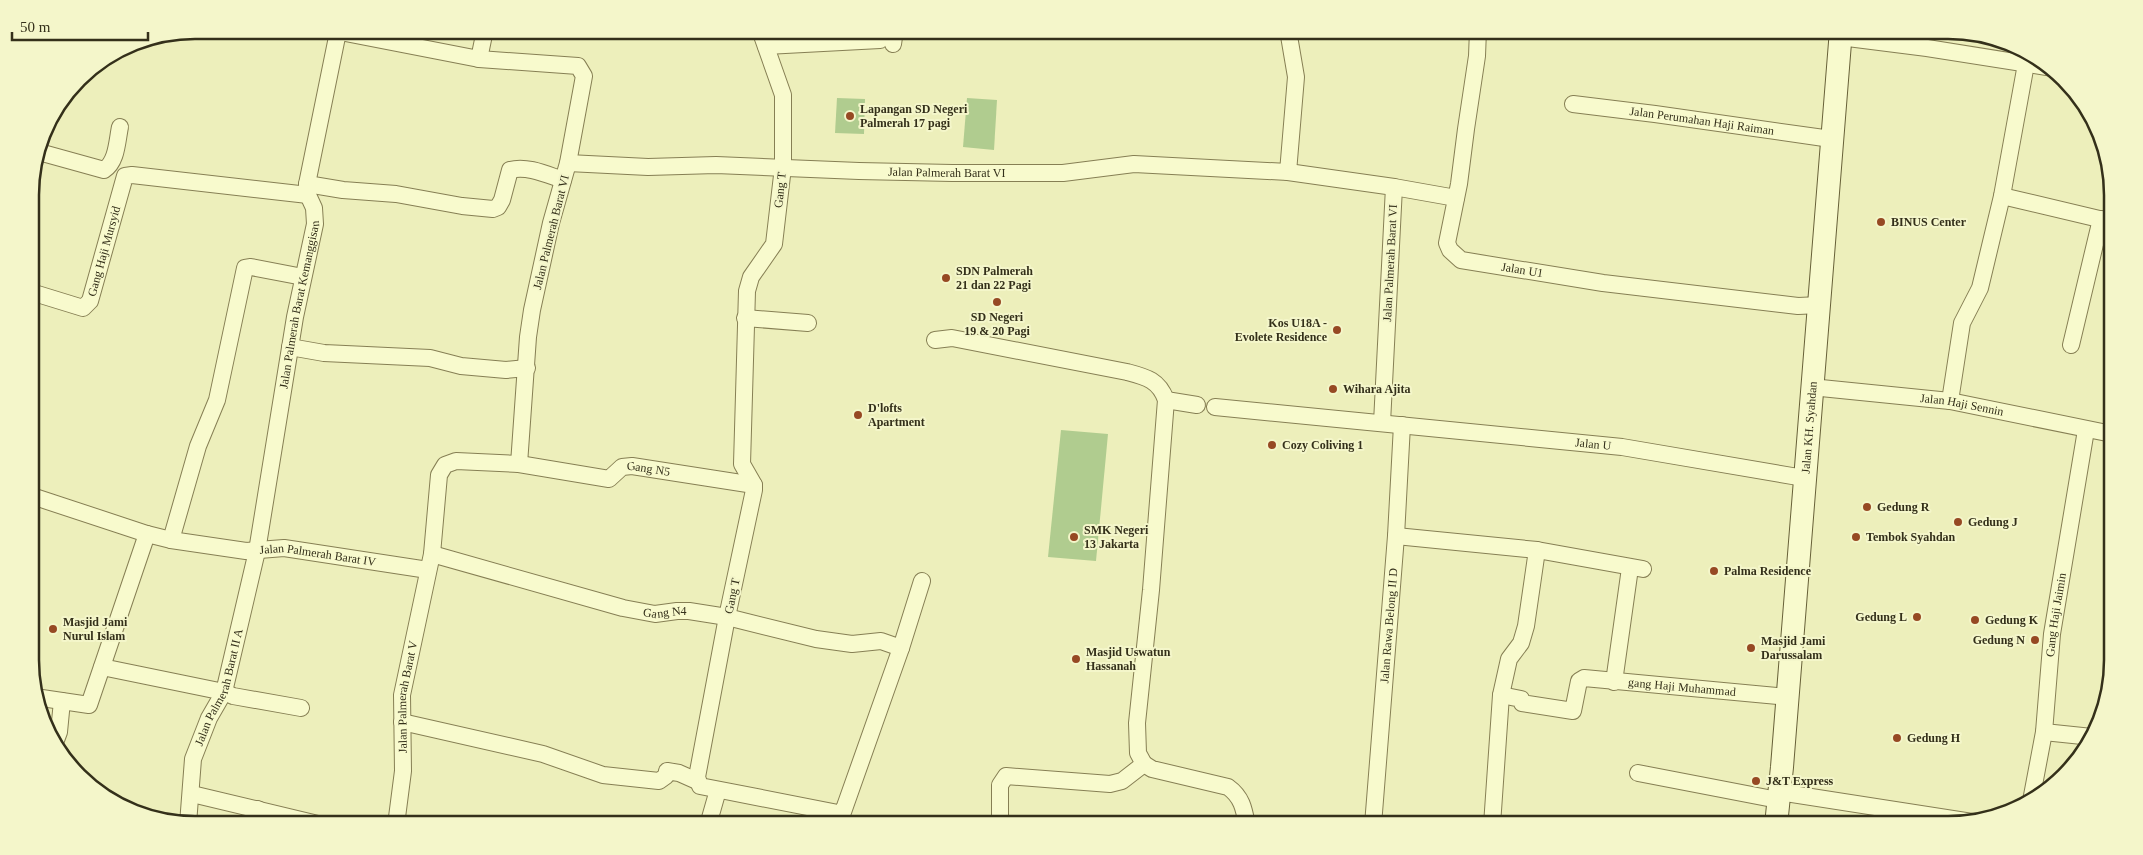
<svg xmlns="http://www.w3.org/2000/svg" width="2143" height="855" font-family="Georgia,serif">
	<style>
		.park { fill: #b0cc8f }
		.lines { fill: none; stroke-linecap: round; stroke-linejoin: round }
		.street-casing { stroke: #867f54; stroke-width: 18 }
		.secondary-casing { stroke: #676038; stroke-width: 24 }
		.street { stroke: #f8facd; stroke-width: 16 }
		.secondary { stroke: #f8facd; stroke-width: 22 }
		.poi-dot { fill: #964923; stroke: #f4f6ca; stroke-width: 2 }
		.labels { text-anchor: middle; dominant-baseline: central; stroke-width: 4; stroke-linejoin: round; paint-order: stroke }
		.poi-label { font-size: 12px; font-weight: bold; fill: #34301a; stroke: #f4f6ca; text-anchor: start }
		.street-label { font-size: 12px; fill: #34301a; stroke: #f4f6ca }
		.rim { fill: none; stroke: #34301a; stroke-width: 2.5 }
	</style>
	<rect width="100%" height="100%" fill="#edefbb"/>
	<g class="park">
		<polygon points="837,98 865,99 864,134 835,133"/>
		<polygon points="967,98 997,100 994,150 963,147"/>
		<polygon points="1061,430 1108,434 1096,561 1048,557"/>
	</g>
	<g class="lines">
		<defs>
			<g id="street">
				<polyline points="330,30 479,59 578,66 584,76 568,163 551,223 532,310 528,337 519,464"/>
				<polyline points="760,30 783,95 783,167 774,244 751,277 747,291 742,464 754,485 754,490 727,617 697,777 700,786 838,813 843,812 901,648 922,581"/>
				<polyline points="1288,30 1296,77 1288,172"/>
				<path id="s1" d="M 1478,30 L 1477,56 L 1466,129 L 1459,184 L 1447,243 L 1450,250 L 1461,260 L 1603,283 L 1798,306 L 1820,305"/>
				<polyline points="1840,37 1927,48 2053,68"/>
				<polyline points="893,44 895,30"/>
				<polyline points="766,46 880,40 882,38 882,30"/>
				<polyline points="479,59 485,30"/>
				<path id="s2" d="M 1573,104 L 1655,114 L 1831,139"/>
				<path d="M 39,152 L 104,170 C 117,162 117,141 120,127"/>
				<path id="s3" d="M 568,163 L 648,167 L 716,165 L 859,171 L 952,173 L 1063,173 L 1134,164 L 1288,172 L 1394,187 L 1382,423"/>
				<path d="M 307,184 L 343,190 L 396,194 L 462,206 L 493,209 L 498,207 L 502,200 L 510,170 C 527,165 548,175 563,180"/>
				<polyline points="1394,187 1456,198"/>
				<polyline points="2002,196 2112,222"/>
				<path id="s4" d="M 31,292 L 83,308 L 90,301 L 125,176 L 132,175 L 308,195"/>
				<polyline points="745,318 808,323"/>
				<path d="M 935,340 L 952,338 L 1127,372 C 1146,377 1159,380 1166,400 L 1151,590 L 1137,723 L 1138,753 L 1144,764"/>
				<polyline points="2071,345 2101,219"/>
				<polyline points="290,347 324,353 430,358 461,366 506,370 527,368"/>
				<path id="s5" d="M 1811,387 L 1950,401 L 2112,434"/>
				<polyline points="1166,400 1197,405"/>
				<polyline points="1950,401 1962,323 1980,288 2002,196 2026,64"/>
				<path id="s6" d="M 1215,407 L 1622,447 L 1804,478"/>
				<path id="s7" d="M 32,496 L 147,534 L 171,540 L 246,551 L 284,548 L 428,570"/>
				<polyline points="1396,536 1537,550 1643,569"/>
				<polyline points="171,540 198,446 217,400 245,268 251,267 303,277"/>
				<path id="s8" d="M 432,554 L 623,608 L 655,614 L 677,611 L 689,611 L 727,617 L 816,639 L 852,644 L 881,641 L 901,648"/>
				<polyline points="102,667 224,692 233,696 301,708"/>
				<polyline points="1614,682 1630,568"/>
				<path id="s9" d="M 1501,695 L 1521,699 L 1522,703 L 1573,711 L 1579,681 L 1584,678 L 1788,697"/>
				<polyline points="35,697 89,705 147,534"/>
				<polyline points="402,722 543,754 603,775 659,781 666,776 667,771 679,773 697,781"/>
				<polyline points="2044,732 2092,737"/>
				<polyline points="56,740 59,732 62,701"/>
				<path d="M 1144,764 L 1152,769 L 1228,787 C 1242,797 1244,809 1247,825"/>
				<polyline points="1638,773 1778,800"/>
				<polyline points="1779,792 1972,822"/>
				<polyline points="192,794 322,825"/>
				<path id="s10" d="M 2031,801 L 2044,732 L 2052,634 L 2086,430"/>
				<path id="s11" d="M 188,824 L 193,759 L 209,718 L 224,692 L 257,551 L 295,317 L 315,224 L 314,208 L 308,195 L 307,184 L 338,32"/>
				<polyline points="255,825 258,809"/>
				<path id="s12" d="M 396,825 L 403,771 L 402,695 L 432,554 L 439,475 L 445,465 L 456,461 L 519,464 L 609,479 L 622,467 L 632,466 L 754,485"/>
				<polyline points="708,825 718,790"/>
				<polyline points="1000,825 1000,785 1006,776 1110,784 1122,781 1144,764"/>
				<path id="s13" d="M 1373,825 L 1396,536 L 1402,425"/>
				<polyline points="1492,825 1501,695 1509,659 1521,643 1526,626 1537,550"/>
			</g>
			<g id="secondary">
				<path id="s14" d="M 1776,825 L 1782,767 L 1841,30"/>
			</g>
		</defs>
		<use href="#street" class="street-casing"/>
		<use href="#secondary" class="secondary-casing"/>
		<use href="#street" class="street"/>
		<use href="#secondary" class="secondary"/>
	</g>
	<g class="poi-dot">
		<circle cx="850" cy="116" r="5"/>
		<circle cx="1881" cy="222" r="5"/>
		<circle cx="946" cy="278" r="5"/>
		<circle cx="997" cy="302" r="5"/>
		<circle cx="1337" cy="330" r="5"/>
		<circle cx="1333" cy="389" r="5"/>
		<circle cx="858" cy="415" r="5"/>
		<circle cx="1272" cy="445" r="5"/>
		<circle cx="1867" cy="507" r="5"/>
		<circle cx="1958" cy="522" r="5"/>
		<circle cx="1074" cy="537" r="5"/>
		<circle cx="1856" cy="537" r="5"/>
		<circle cx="1714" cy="571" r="5"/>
		<circle cx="1917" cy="617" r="5"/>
		<circle cx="1975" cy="620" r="5"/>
		<circle cx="53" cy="629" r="5"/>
		<circle cx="2035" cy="640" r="5"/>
		<circle cx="1751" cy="648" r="5"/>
		<circle cx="1076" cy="659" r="5"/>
		<circle cx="1897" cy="738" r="5"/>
		<circle cx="1756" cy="781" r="5"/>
	</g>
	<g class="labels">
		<g class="poi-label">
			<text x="860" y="109">Lapangan SD Negeri<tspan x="860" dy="14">Palmerah 17 pagi</tspan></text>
			<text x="1891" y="222">BINUS Center</text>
			<text x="956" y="271">SDN Palmerah<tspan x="956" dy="14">21 dan 22 Pagi</tspan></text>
			<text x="997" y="317" text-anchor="middle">SD Negeri<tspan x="997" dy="14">19 &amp; 20 Pagi</tspan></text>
			<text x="1327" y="323" text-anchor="end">Kos U18A -<tspan x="1327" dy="14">Evolete Residence</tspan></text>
			<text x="1343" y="389">Wihara Ajita</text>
			<text x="868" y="408">D'lofts<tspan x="868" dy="14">Apartment</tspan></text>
			<text x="1282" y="445">Cozy Coliving 1</text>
			<text x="1877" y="507">Gedung R</text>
			<text x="1968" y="522">Gedung J</text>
			<text x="1084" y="530">SMK Negeri<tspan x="1084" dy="14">13 Jakarta</tspan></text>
			<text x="1866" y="537">Tembok Syahdan</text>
			<text x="1724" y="571">Palma Residence</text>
			<text x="1907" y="617" text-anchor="end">Gedung L</text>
			<text x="1985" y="620">Gedung K</text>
			<text x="63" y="622">Masjid Jami<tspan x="63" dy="14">Nurul Islam</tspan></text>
			<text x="2025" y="640" text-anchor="end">Gedung N</text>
			<text x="1761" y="641">Masjid Jami<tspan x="1761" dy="14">Darussalam</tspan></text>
			<text x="1086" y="652">Masjid Uswatun<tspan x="1086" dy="14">Hassanah</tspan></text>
			<text x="1907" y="738">Gedung H</text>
			<text x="1766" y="781">J&amp;T Express</text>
		</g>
		<g class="street-label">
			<text stroke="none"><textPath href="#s2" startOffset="130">Jalan Perumahan Haji Raiman</textPath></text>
			<text stroke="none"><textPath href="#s3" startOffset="379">Jalan Palmerah Barat VI</textPath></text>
			<text transform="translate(780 190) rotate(-84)">Gang T</text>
			<text transform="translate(551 232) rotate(-76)">Jalan Palmerah Barat VI</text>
			<text stroke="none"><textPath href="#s4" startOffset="116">Gang Haji Mursyid</textPath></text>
			<text transform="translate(1390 263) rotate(-87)">Jalan Palmerah Barat VI</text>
			<text stroke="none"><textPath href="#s1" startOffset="300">Jalan U1</textPath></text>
			<text stroke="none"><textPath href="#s11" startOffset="534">Jalan Palmerah Barat Kemanggisan</textPath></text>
			<text stroke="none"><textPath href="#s5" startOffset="152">Jalan Haji Sennin</textPath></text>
			<text stroke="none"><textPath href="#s14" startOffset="399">Jalan KH. Syahdan</textPath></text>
			<text stroke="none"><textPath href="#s6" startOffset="380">Jalan U</textPath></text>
			<text stroke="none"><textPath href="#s12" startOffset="576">Gang N5</textPath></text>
			<text stroke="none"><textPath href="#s7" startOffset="294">Jalan Palmerah Barat IV</textPath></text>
			<text transform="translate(732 596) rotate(-78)">Gang T</text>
			<text stroke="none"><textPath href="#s8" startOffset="241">Gang N4</textPath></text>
			<text stroke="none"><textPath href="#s10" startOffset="188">Gang Haji Jaimin</textPath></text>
			<text stroke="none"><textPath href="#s13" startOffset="200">Jalan Rawa Belong II D</textPath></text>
			<text stroke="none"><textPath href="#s11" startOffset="142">Jalan Palmerah Barat II A</textPath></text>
			<text stroke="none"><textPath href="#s9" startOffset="211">gang Haji Muhammad</textPath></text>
			<text stroke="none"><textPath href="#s12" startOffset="129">Jalan Palmerah Barat V</textPath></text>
		</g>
	</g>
	<path d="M0 0H2143V855H0ZM195 39H1948A156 156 0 0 1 2104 195V660A156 156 0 0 1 1948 816H195A156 156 0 0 1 39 660V195A156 156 0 0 1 195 39Z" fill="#f4f6ca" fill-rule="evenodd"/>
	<path class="rim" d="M195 39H1948A156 156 0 0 1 2104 195V660A156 156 0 0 1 1948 816H195A156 156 0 0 1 39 660V195A156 156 0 0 1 195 39Z"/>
	<path d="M12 32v8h136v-8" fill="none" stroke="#34301a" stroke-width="2.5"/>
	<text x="20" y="32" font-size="15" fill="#34301a" stroke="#f4f6ca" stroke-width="4" paint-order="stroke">50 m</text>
</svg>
